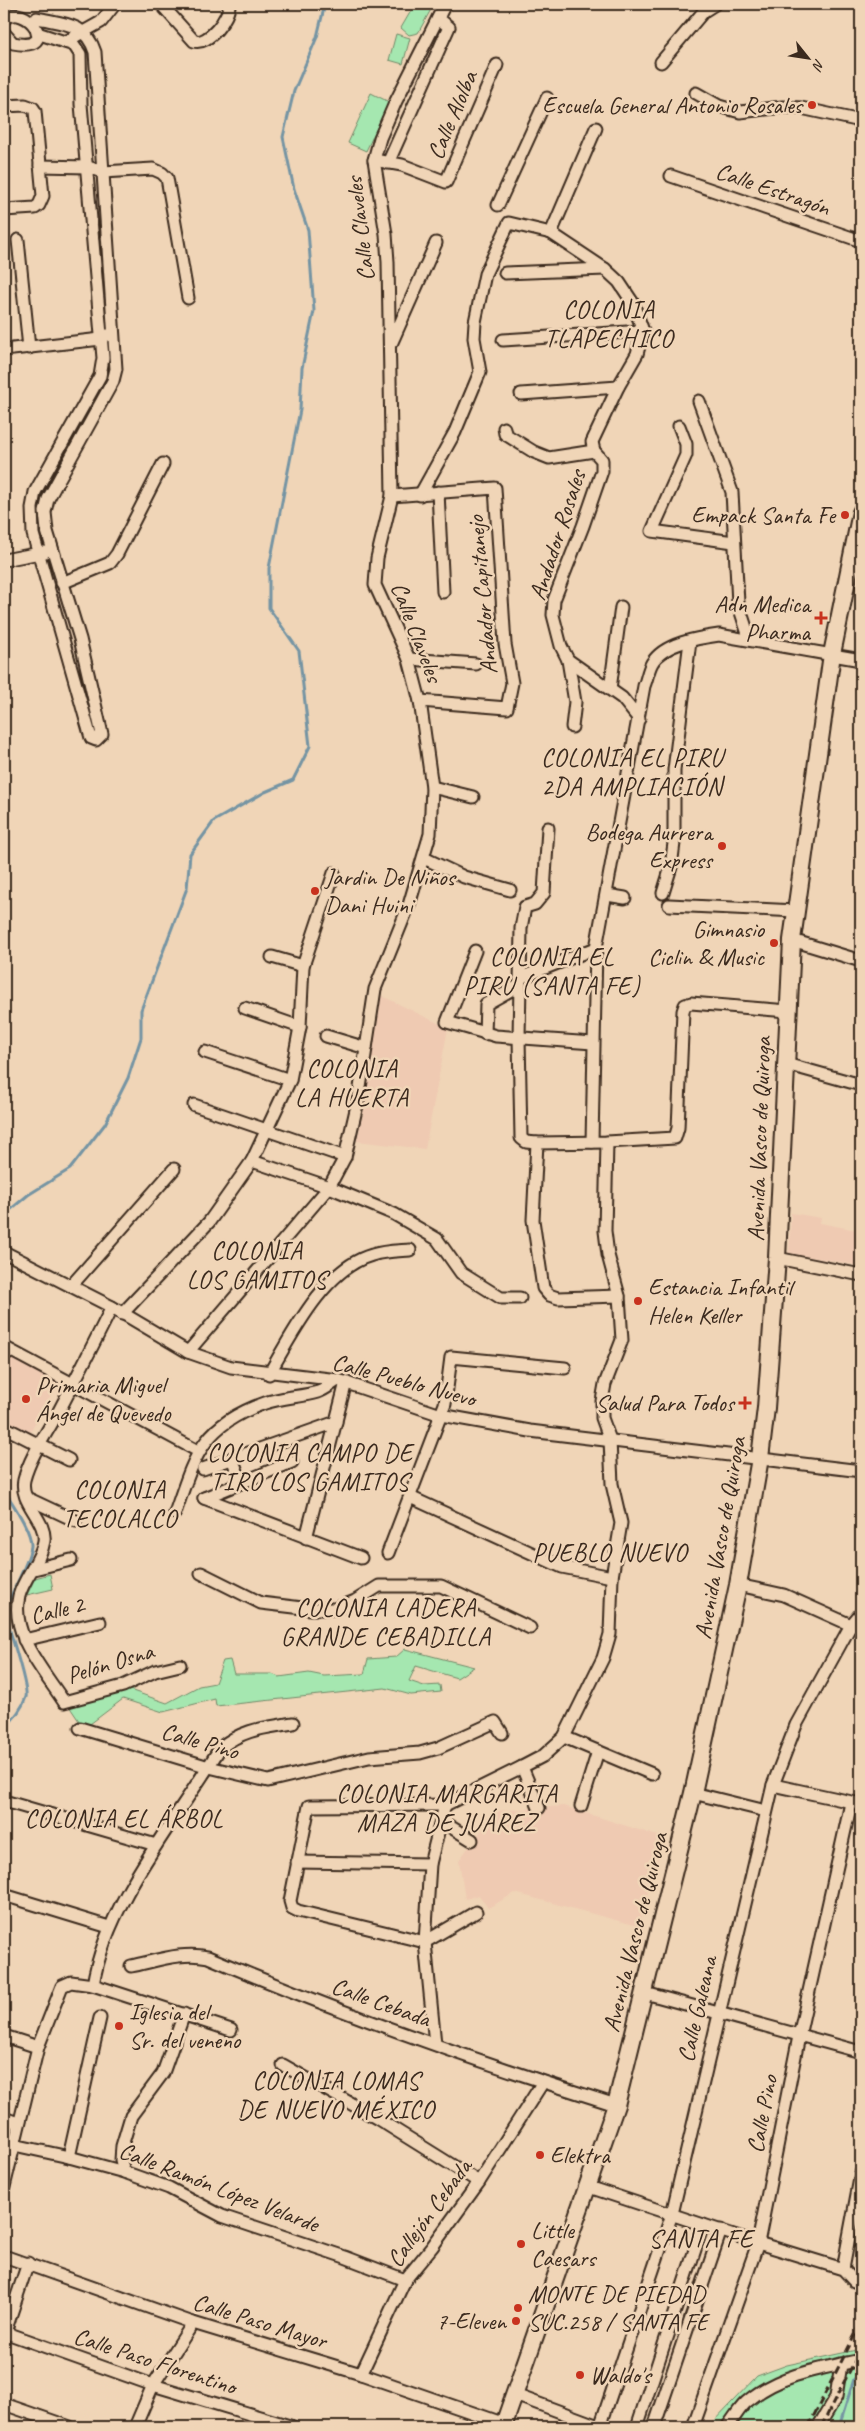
<svg xmlns="http://www.w3.org/2000/svg" width="865" height="2431" font-family="Caveat,sans-serif">
	<style>
		.built { fill: #efcab2 }
		.green { fill: #a5e7b0; stroke: #708867 }
		.lines { fill: none; stroke-linecap: round; stroke-linejoin: round }
		.stream { stroke: #7494a3; stroke-width: 3 }
		.street-casing { stroke: #3b2a1e; stroke-width: 15 }
		.secondary-casing { stroke: #3b2a1e; stroke-width: 20 }
		.street { stroke: #f0d5b7; stroke-width: 11 }
		.secondary { stroke: #f0d5b7; stroke-width: 16 }
		.rail { stroke: #3b2a1e; stroke-width: 3; stroke-dasharray: 8 4; stroke-linecap: butt }
		.poi-dot { fill: #c8321e; stroke: #f0d5b7; stroke-width: 2 }
		.labels { text-anchor: middle; dominant-baseline: central; stroke-width: 5; stroke-linejoin: round; paint-order: stroke }
		.poi-label { font-size: 24px; fill: #3b2a1e; stroke: #f0d5b7; text-anchor: start }
		.street-label { font-size: 24px; fill: #3b2a1e; stroke: #f0d5b7 }
		.neighbourhood-label { font-size: 25px; letter-spacing: 1px; fill: #3b2a1e; stroke: #f0d5b7 }
		.quarter-label { font-size: 26px; letter-spacing: 1px; fill: #3b2a1e; stroke: #f0d5b7 }
	</style>
	<rect width="100%" height="100%" fill="#f0d5b7"/>
	<filter id="ink" filterUnits="userSpaceOnUse"><feTurbulence type="fractalNoise" baseFrequency=".02" numOctaves="2"/><feDisplacementMap in="SourceGraphic" scale="10" xChannelSelector="R" yChannelSelector="G"/><feConvolveMatrix kernelMatrix="1 2 1 2 8 2 1 2 1" color-interpolation-filters="sRGB"/></filter>
	<g filter="url(#ink)">
		<g class="built">
			<polygon points="378,994 448,1028 425,1149 357,1141 363,1114"/>
			<polygon points="791,1213 821,1218 820,1223 861,1231 861,1266 789,1253"/>
			<polygon points="4,1350 59,1380 30,1433 4,1419"/>
			<polygon points="564,1806 664,1838 638,1926 515,1893 488,1908 479,1895 465,1899 459,1860 496,1811"/>
		</g>
		<g class="green">
			<polygon points="415,4 434,4 418,33 409,35 401,28"/>
			<polygon points="396,34 410,38 403,64 389,60"/>
			<polygon points="371,93 389,102 366,151 348,143"/>
			<polygon points="50,1574 53,1589 27,1595 35,1578"/>
			<polygon points="405,1649 474,1667 457,1678 416,1666 409,1681 424,1686 440,1685 441,1692 411,1695 385,1688 216,1706 215,1699 163,1712 123,1699 90,1724 81,1724 67,1703 124,1688 167,1703 199,1686 215,1683 223,1661 230,1660 234,1674 272,1674 279,1677 309,1673 324,1676 364,1674 368,1659 396,1657"/>
			<polygon points="861,2349 861,2427 708,2427 757,2376 787,2365"/>
		</g>
		<g class="lines">
			<g class="stream">
				<polyline points="4,1215 28,1195 70,1169 105,1124 128,1078 141,1038 141,1010 187,888 190,854 214,821 265,792 293,780 310,746 299,651 269,608 269,568 300,410 302,368 314,311 308,230 294,189 283,137 294,91 317,37 325,4"/>
				<path d="M 4,1490 C 12,1503 32,1531 31,1546 C 29,1564 11,1593 4,1611 C 8,1626 29,1687 26,1697 C 22,1710 12,1720 4,1729"/>
				<polyline points="839,2427 854,2379"/>
			</g>
			<defs>
				<g id="street">
					<path d="M 161,4 L 194,41 C 208,46 230,17 229,4"/>
					<path d="M 37,18 C 64,24 85,22 95,52 L 116,369 L 113,381 L 48,499 L 45,512 L 47,531 L 80,639 L 102,734 L 96,740 L 91,738 L 33,534 L 32,508 L 35,492 L 100,376 L 103,358 L 81,104 L 80,54 L 74,45 L 37,33"/>
					<path d="M 4,19 C 26,0 63,53 13,43 L 4,33"/>
					<polyline points="67,41 101,22 115,4"/>
					<polyline points="661,62 704,11 715,4"/>
					<polyline points="696,93 719,106 740,112 783,107 801,108 861,121"/>
					<polyline points="4,106 25,105 33,108 35,111 43,196 39,205 35,208 4,210"/>
					<polyline points="374,160 402,165 446,182 497,65"/>
					<polyline points="388,163 449,27 438,18"/>
					<polyline points="40,166 88,167 103,172 153,169 162,173 167,178 188,298"/>
					<polyline points="671,176 861,241"/>
					<polyline points="498,205 547,98"/>
					<polyline points="551,233 596,128"/>
					<polyline points="18,240 29,348"/>
					<polyline points="505,273 605,269"/>
					<polyline points="503,340 643,331"/>
					<polyline points="392,342 436,243"/>
					<polyline points="4,350 101,339 107,335"/>
					<polyline points="521,394 618,387"/>
					<polyline points="699,401 732,492 738,603 750,640"/>
					<polyline points="679,426 686,444 686,455 652,531 734,542"/>
					<polyline points="504,428 505,434 534,452 549,458 594,451"/>
					<polyline points="594,451 602,460 602,471 583,526 554,600 553,615 561,646 568,660 622,698 639,719"/>
					<polyline points="594,451 592,442 618,387 637,354 643,331"/>
					<polyline points="438,492 443,592"/>
					<polyline points="420,495 455,432 480,372 474,338 475,322 485,274 509,223 551,233 605,269 619,282 633,303 643,331"/>
					<polyline points="392,496 495,488 505,644 512,683 507,708 420,701"/>
					<polyline points="4,560 45,552"/>
					<polyline points="62,583 110,563 117,554 163,464"/>
					<polyline points="409,659 476,664"/>
					<polyline points="568,660 575,702 572,727"/>
					<polyline points="610,689 621,607"/>
					<polyline points="432,787 473,797"/>
					<polyline points="548,828 544,893 535,904 525,907 521,928 519,1038 521,1138 526,1142 537,1143 607,1142 675,1138 678,1128 683,1011 685,1005 691,1003 788,1011"/>
					<polyline points="424,858 464,877 510,890"/>
					<polyline points="663,893 671,867 674,843 674,770 690,641"/>
					<polyline points="607,895 625,898"/>
					<polyline points="669,905 796,911"/>
					<polyline points="792,940 861,961"/>
					<polyline points="475,951 447,1022 496,1036 593,1043"/>
					<polyline points="272,957 303,966"/>
					<polyline points="520,978 596,948"/>
					<polyline points="245,1008 300,1027"/>
					<polyline points="485,1034 486,1004 520,985"/>
					<polyline points="326,1036 366,1048"/>
					<polyline points="205,1052 290,1080"/>
					<polyline points="786,1064 861,1085"/>
					<polyline points="194,1105 345,1157"/>
					<path d="M 592,1142 L 596,948 L 644,686 C 647,679 648,670 652,663 C 664,643 698,638 719,635 L 861,660"/>
					<polyline points="537,1143 533,1220 543,1288 549,1295 558,1298 619,1296"/>
					<polyline points="252,1161 329,1187 394,1214 437,1239 461,1273 501,1298 520,1298"/>
					<polyline points="4,1252 112,1307 188,1352 231,1367 338,1380 441,1415 530,1431 861,1471"/>
					<polyline points="777,1258 861,1275"/>
					<polyline points="71,1286 174,1169"/>
					<path d="M 112,1307 C 95,1341 78,1375 60,1409 C 48,1431 30,1456 24,1480 C 19,1503 47,1520 44,1541 C 41,1561 24,1577 19,1596 C 10,1635 44,1671 64,1702 L 123,1686 L 155,1671 L 180,1665"/>
					<polyline points="122,1314 209,1222 252,1161 290,1080 300,1027 303,966 334,873"/>
					<polyline points="4,1347 198,1451"/>
					<polyline points="188,1352 329,1187 345,1157 358,1101 375,989 409,905 430,834 432,787 420,701 409,659 375,585 377,558 392,496 388,262 386,234 374,160 380,138 396,101 445,4"/>
					<path d="M 269,1374 C 292,1334 325,1268 372,1255 C 384,1251 398,1251 410,1250"/>
					<polyline points="4,1427 69,1460"/>
					<polyline points="232,1458 241,1482"/>
					<polyline points="203,1469 336,1422"/>
					<polyline points="410,1497 562,1567 612,1577"/>
					<polyline points="27,1498 76,1521"/>
					<polyline points="204,1498 361,1558"/>
					<polyline points="204,1498 292,1462"/>
					<path d="M 175,1513 C 195,1455 202,1425 265,1403 C 282,1397 301,1397 318,1392 C 325,1390 331,1384 338,1380"/>
					<polyline points="306,1538 346,1382"/>
					<polyline points="388,1553 445,1404 451,1357 565,1368"/>
					<polyline points="34,1569 71,1560"/>
					<polyline points="201,1573 261,1603 311,1609 335,1609 355,1601 379,1586 441,1586 530,1628"/>
					<polyline points="738,1585 784,1595 851,1625"/>
					<polyline points="24,1640 100,1622"/>
					<polyline points="80,1728 209,1767 268,1781 369,1757 420,1753 438,1748 495,1722 502,1733"/>
					<polyline points="564,1737 652,1774"/>
					<polyline points="522,1767 539,1808"/>
					<polyline points="773,1785 861,1804"/>
					<polyline points="693,1793 766,1811"/>
					<polyline points="4,1801 156,1845"/>
					<polyline points="581,1806 598,1751"/>
					<polyline points="441,1821 472,1840"/>
					<polyline points="297,1862 430,1864"/>
					<polyline points="4,1895 109,1927"/>
					<polyline points="476,1912 425,1942 298,1911 292,1908 290,1901 309,1806 445,1805 522,1767 543,1756 564,1737 603,1658 610,1634 612,1577 621,1523 612,1484 610,1440 602,1418 602,1401 605,1384 622,1340 619,1296 608,1255 605,1231 607,1142"/>
					<path d="M 131,1966 C 156,1961 183,1951 208,1957 C 341,2013 478,2062 616,2105"/>
					<path d="M 93,1985 C 106,1902 177,1819 220,1748 C 243,1729 264,1728 293,1723"/>
					<polyline points="645,1993 861,2052"/>
					<polyline points="4,2036 38,2047"/>
					<polyline points="435,2044 425,1942 430,1864 445,1805"/>
					<polyline points="283,2065 378,2119 479,2182"/>
					<polyline points="4,2118 18,2123"/>
					<polyline points="14,2145 69,2157 124,2172 169,2188 222,2216 345,2257 405,2280"/>
					<polyline points="69,2157 100,2018"/>
					<polyline points="124,2172 121,2160 122,2146 131,2116 163,2073 184,2014"/>
					<polyline points="4,2187 38,2047 62,1986 71,1982 93,1985 231,2030"/>
					<polyline points="589,2187 758,2243 843,2269 854,2281 861,2283"/>
					<polyline points="4,2256 193,2323 361,2374 505,2424"/>
					<polyline points="843,2269 861,2173"/>
					<polyline points="4,2332 153,2385 293,2427"/>
					<polyline points="5,2332 28,2263"/>
					<polyline points="361,2374 405,2280 432,2247 479,2182 543,2082"/>
					<polyline points="515,2395 601,2427"/>
					<polyline points="4,2404 70,2427"/>
					<polyline points="135,2427 153,2385 193,2323"/>
					<polyline points="600,2427 672,2214 773,1785 796,1725 851,1625 861,1613"/>
					<polyline points="637,2427 703,2225"/>
					<polyline points="654,2427 721,2230"/>
					<polyline points="693,2427 758,2243 799,2036 851,1803"/>
					<path d="M 727,2427 C 734,2419 740,2406 749,2400 C 780,2374 823,2368 861,2360"/>
					<polyline points="818,2427 836,2397 841,2364"/>
				</g>
				<polyline id="secondary" points="503,2427 616,2105 693,1793 738,1585 760,1458 766,1408 777,1258 792,940 832,654 861,512"/>
			</defs>
			<use href="#street" class="street-casing"/>
			<use href="#secondary" class="secondary-casing"/>
			<use href="#street" class="street"/>
			<use href="#secondary" class="secondary"/>
			<g class="rail">
				<polyline points="808,2427 861,2323"/>
				<polyline points="821,2427 861,2349"/>
			</g>
		</g>
	</g>
	<g class="poi-dot">
		<circle cx="812" cy="105" r="5"/>
		<circle cx="845" cy="515" r="5"/>
		<path d="M818.5 610.5h5v5h5v5h-5v5h-5v-5h-5v-5h5z"/>
		<circle cx="722" cy="846" r="5"/>
		<circle cx="315" cy="891" r="5"/>
		<circle cx="774" cy="943" r="5"/>
		<circle cx="638" cy="1301" r="5"/>
		<circle cx="26" cy="1399" r="5"/>
		<path d="M742.5 1395.5h5v5h5v5h-5v5h-5v-5h-5v-5h5z"/>
		<circle cx="119" cy="2026" r="5"/>
		<circle cx="540" cy="2155" r="5"/>
		<circle cx="521" cy="2244" r="5"/>
		<circle cx="518" cy="2308" r="5"/>
		<circle cx="516" cy="2321" r="5"/>
		<circle cx="580" cy="2375" r="5"/>
	</g>
	<g class="labels">
		<g class="poi-label">
			<text x="802" y="105" text-anchor="end">Escuela General Antonio Rosales</text>
			<text x="835" y="515" text-anchor="end">Empack Santa Fe</text>
			<text x="810" y="604" text-anchor="end">Adn Medica<tspan x="810" dy="28">Pharma</tspan></text>
			<text x="712" y="832" text-anchor="end">Bodega Aurrera<tspan x="712" dy="28">Express</tspan></text>
			<text x="325" y="877">Jardin De Niños<tspan x="325" dy="28">Dani Huini</tspan></text>
			<text x="764" y="929" text-anchor="end">Gimnasio<tspan x="764" dy="28">Ciclin &amp; Music</tspan></text>
			<text x="648" y="1287">Estancia Infantil<tspan x="648" dy="28">Helen Keller</tspan></text>
			<text x="36" y="1385">Primaria Miguel<tspan x="36" dy="28">Ángel de Quevedo</tspan></text>
			<text x="734" y="1403" text-anchor="end">Salud Para Todos</text>
			<text x="129" y="2012">Iglesia del<tspan x="129" dy="28">Sr. del veneno</tspan></text>
			<text x="550" y="2155">Elektra</text>
			<text x="531" y="2230">Little<tspan x="531" dy="28">Caesars</tspan></text>
			<text x="528" y="2294">MONTE DE PIEDAD<tspan x="528" dy="28">SUC.258 / SANTA FE</tspan></text>
			<text x="506" y="2321" text-anchor="end">7-Eleven</text>
			<text x="590" y="2375">Waldo's</text>
		</g>
		<g class="street-label">
			<text transform="translate(452 115) rotate(-67)">Calle Alolba</text>
			<text transform="translate(773 189) rotate(19)">Calle Estragón</text>
			<text transform="translate(360 229) rotate(-97)">Calle Claveles</text>
			<text transform="translate(557 535) rotate(-72)">Andador Rosales</text>
			<text transform="translate(482 595) rotate(-95)">Andador Capitanejo</text>
			<text transform="translate(417 632) rotate(69)">Calle Claveles</text>
			<text transform="translate(759 1139) rotate(-88)">Avenida Vasco de Quiroga</text>
			<text transform="translate(404 1380) rotate(15)">Calle Pueblo Nuevo</text>
			<text transform="translate(720 1538) rotate(-80)">Avenida Vasco de Quiroga</text>
			<text transform="translate(57 1610) rotate(-14)">Calle 2</text>
			<text transform="translate(110 1663) rotate(-17)">Pelón Osna</text>
			<text transform="translate(200 1741) rotate(16)">Calle Pino</text>
			<text transform="translate(635 1932) rotate(-76)">Avenida Vasco de Quiroga</text>
			<text transform="translate(381 2002) rotate(20)">Calle Cebada</text>
			<text transform="translate(697 2009) rotate(-77)">Calle Galeana</text>
			<text transform="translate(762 2114) rotate(-79)">Calle Pino</text>
			<text transform="translate(219 2187) rotate(21)">Calle Ramón López Velarde</text>
			<text transform="translate(429 2213) rotate(-54)">Callejón Cebada</text>
			<text transform="translate(260 2321) rotate(17)">Calle Paso Mayor</text>
			<text transform="translate(155 2361) rotate(18)">Calle Paso Florentino</text>
		</g>
		<g class="neighbourhood-label">
			<text x="609" y="310">COLONIA<tspan x="609" dy="29">TLAPECHICO</tspan></text>
			<text x="632" y="758">COLONIA EL PIRU<tspan x="632" dy="29">2DA AMPLIACIÓN</tspan></text>
			<text x="552" y="957">COLONIA EL<tspan x="552" dy="29">PIRU (SANTA FE)</tspan></text>
			<text x="352" y="1069">COLONIA<tspan x="352" dy="29">LA HUERTA</tspan></text>
			<text x="257" y="1251">COLONIA<tspan x="257" dy="29">LOS GAMITOS</tspan></text>
			<text x="310" y="1453">COLONIA CAMPO DE<tspan x="310" dy="29">TIRO LOS GAMITOS</tspan></text>
			<text x="120" y="1490">COLONIA<tspan x="120" dy="29">TECOLALCO</tspan></text>
			<text x="610" y="1553">PUEBLO NUEVO</text>
			<text x="386" y="1608">COLONIA LADERA<tspan x="386" dy="29">GRANDE CEBADILLA</tspan></text>
			<text x="447" y="1794">COLONIA MARGARITA<tspan x="447" dy="29">MAZA DE JUÁREZ</tspan></text>
			<text x="124" y="1819">COLONIA EL ÁRBOL</text>
			<text x="336" y="2081">COLONIA LOMAS<tspan x="336" dy="29">DE NUEVO MÉXICO</tspan></text>
		</g>
		<g class="quarter-label">
			<text x="701" y="2238">SANTA FE</text>
		</g>
	</g>
	<rect width="865" height="2431" fill="none" stroke="#f0d5b7" stroke-width="20"/>
	<rect x="10" y="10" width="845" height="2411" fill="none" stroke="#3b2a1e" stroke-width="2" filter="url(#ink)"/>
	<g transform="translate(808 58) rotate(120)" stroke="#f0d5b7" stroke-width="4" paint-order="stroke">
	<path d="M0-4L9 19L0 12L-9 19Z" fill="#3b2a1e"/>
	<text y="-8" font-size="14" font-weight="bold" text-anchor="middle" fill="#3b2a1e">N</text>
	</g>
</svg>
